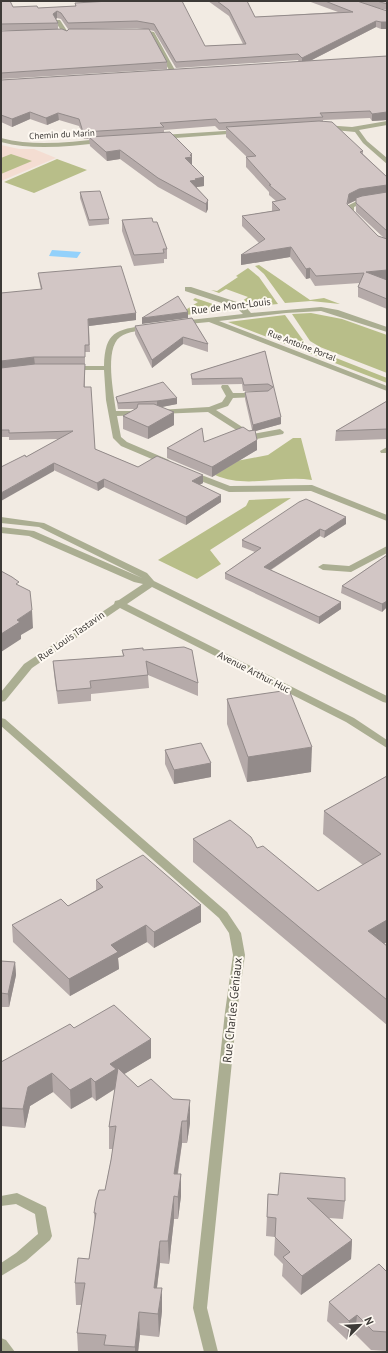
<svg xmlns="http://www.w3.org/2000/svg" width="388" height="1353" font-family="'PT Sans',sans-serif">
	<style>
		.education { fill: #f4ddd2 }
		.green { fill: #b8be89 }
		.water { fill: #93d1fb }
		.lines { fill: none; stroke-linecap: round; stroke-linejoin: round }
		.minor { fill: #abae92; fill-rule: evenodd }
		.wall { fill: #b5aaa9; fill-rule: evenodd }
		.shaded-wall { fill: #938b8a }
		.building { fill: #d2c6c5; stroke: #938b8a }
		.labels { text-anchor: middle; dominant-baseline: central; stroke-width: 4; stroke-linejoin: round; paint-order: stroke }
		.far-street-label { font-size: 9px; fill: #3d3a37; stroke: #fef9f2 }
		.street-label { font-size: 10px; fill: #3d3a37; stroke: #fef9f2 }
		.near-street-label { font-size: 12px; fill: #3d3a37; stroke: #fef9f2 }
	</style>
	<rect width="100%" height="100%" fill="#f2ebe3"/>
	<polygon class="education" points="1,145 19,149 34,149 56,158 1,181"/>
	<g class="green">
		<polygon points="11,154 32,161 1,174 1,158"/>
		<polygon points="57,159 87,170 34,193 4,182"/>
		<polygon points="259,265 310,300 324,298 340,304 311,301 285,303 264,274 255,266"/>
		<polygon points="248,268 259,277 278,304 258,306 242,301 248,297 226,289 219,293 211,290 217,291 238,277 236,276"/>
		<polygon points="195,298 231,310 176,316 198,302 193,300"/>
		<polygon points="311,313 342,319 387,335 387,373 320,347 310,341 292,314"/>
		<polygon points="285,315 308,347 387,378 387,383 228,322"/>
		<path d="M 293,438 L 301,438 L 312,480 C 279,475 246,489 215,475 L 226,463 L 268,455 Z"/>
		<polygon points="291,498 210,550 221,564 197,579 158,560 246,506 249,500"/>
	</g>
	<polygon class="water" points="52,250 81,252 77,258 49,256"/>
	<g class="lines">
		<g class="minor">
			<polygon points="56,20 60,20 69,34 68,35 64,35 55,21"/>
			<polygon points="138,29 154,32 176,72 175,73 170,72 150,34 136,32 135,31"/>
			<polygon points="387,121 387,125 359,130 367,141 387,158 387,164 363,143 355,132 324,129 321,127 324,125 352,127"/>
			<polygon points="240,130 242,131 242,133 162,139 159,137 162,135"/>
			<path d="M 1,138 C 35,147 68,142 102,139 L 105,141 L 102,143 C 68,146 35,151 1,142 Z"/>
			<polygon points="387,196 387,200 361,204 354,207 354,213 359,218 358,219 354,219 348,213 349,205 359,200"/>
			<polygon points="185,287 191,287 243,304 251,313 321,307 338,310 387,327 387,332 321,311 286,313 219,321 387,386 387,391 209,322 178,325 177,323 181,321 243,314 237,308 185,291"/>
			<path d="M 147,325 L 151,327 L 150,329 C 141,331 128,331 120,337 C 104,349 114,394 116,411 L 142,411 L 146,413 L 142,415 L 117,416 L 121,437 L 127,442 L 169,460 L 170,462 L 166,465 L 121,446 L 113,438 L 106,400 L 104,370 L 71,370 L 67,368 L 71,366 L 104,366 C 105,331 116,330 147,325 Z"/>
			<polygon points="222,385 228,385 233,393 257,393 261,395 257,397 233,398 228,406 216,410 253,434 280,429 284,432 283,434 252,440 208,412 158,414 154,412 158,410 209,407 222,402 226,396 221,387"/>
			<polygon points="387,447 387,453 381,453 380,451"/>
			<polygon points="191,471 230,486 312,485 387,515 387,521 311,491 229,492 188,476 187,474"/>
			<polygon points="1,517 44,523 147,573 154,581 387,696 387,703 383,702 152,587 127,604 354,718 387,740 387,748 346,722 120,608 32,668 5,701 1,702 1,692 24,664 114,604 115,601 119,600 143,584 134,582 29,536 1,533 1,527 34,531 142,578 39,527 1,523"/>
			<polygon points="387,546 387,553 351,572 323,570 318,567 323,564 349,566"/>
			<polygon points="1,718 5,719 227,912 241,933 245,955 237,1012 207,1308 218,1352 204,1352 193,1308 225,1012 233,955 229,933 219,918 1,726"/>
			<polygon points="17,1193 46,1207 52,1236 50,1240 26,1261 1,1276 1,1263 16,1253 38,1234 35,1214 16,1204 1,1206 1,1196"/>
			<polygon points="1,1338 6,1340 15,1352 1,1352"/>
		</g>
	</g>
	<g class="wall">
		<path d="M 1,1 L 13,7 L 38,8 L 75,6 L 75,3 L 110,1 L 205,46 L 243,44 L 229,16 L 208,1 L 247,1 L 255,17 L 338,12 L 308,1 L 387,1 L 387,10 L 378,8 L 387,11 L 381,29 L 376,27 L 310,61 L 387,56 L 387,120 L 372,121 L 370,118 L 323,120 L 323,122 L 363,151 L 363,154 L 387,177 L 387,309 L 358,297 L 358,287 L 360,283 L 315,286 L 310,278 L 306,279 L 290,257 L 241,265 L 259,243 L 242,226 L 242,216 L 272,211 L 272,202 L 276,201 L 269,195 L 269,192 L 246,167 L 246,157 L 247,157 L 226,137 L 226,130 L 219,130 L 215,126 L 164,130 L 164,132 L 192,163 L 192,165 L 204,177 L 204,186 L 197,187 L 197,188 L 208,200 L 208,209 L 206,213 L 158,187 L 120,159 L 107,161 L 90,146 L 89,139 L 84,139 L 79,126 L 59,120 L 47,125 L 30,119 L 12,127 L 1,122 L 1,80 L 299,62 L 298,60 L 176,68 L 154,31 L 149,30 L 167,62 L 167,69 L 1,79 L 1,31 L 23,30 L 1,30 ZM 57,18 L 61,19 L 68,29 L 67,31 L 58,29 L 58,23 L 56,19 ZM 137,28 L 144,29 L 90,29 ZM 356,200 L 356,212 L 384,238 L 378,236 L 348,205 L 348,204 Z"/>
		<polygon points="80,192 109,219 109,224 89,226 80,198"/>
		<polygon points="122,220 153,222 167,249 167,259 164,259 164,263 134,266 122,231"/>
		<polygon points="38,273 136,313 136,320 89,326 90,352 85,352 85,387 95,449 138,467 203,483 199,485 221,502 186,525 104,487 98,491 26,457 59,439 9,440 9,437 1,437 1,293 41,290 39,280"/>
		<polygon points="192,318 208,344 208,352 183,344 152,368 135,334 135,326"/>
		<polygon points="265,351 281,424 255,431 257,440 257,450 212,477 167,458 167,448 204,442 252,430 245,399 245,392 268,391 243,391 242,384 192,385 191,374"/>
		<polygon points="116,397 177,398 177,404 161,407 174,425 148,439 123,429 123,416 136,409 118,409"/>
		<polygon points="387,401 387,439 335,441 336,431"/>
		<polygon points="346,524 324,538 320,536 271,570 341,609 319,624 225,579 225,573 255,552 242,547 242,540"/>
		<polygon points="387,555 387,607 382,612 341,593 342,586"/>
		<polygon points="122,650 143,650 198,683 198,696 148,675 149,688 91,694 91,701 58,704 54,674 53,661 123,656"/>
		<polygon points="227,699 311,772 247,782 227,724"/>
		<polygon points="165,750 211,763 211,777 174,784 165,764"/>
		<polygon points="387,776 387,942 384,944 387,946 387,1025 193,862 193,839 257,848 318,891 363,865 323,834 324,811"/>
		<polygon points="96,880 201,922 154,948 147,942 118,958 119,969 70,996 13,942 12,925 68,906 96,890"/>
		<polygon points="1,961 15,962 16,975 9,1007 1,1007"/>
		<polygon points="74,1028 151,1039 151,1058 124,1074 138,1087 190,1123 187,1143 182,1143 178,1174 181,1174 181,1196 178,1219 174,1219 169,1264 160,1263 157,1288 162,1311 159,1337 140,1335 138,1352 78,1352 77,1333 81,1305 76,1305 75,1283 89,1259 95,1224 94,1213 105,1190 113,1149 109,1149 109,1127 115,1089 96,1101 92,1097 71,1109 53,1092 30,1106 25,1128 1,1126 1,1062"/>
		<polygon points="268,1194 345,1201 343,1219 329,1218 352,1240 351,1259 301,1295 282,1276 283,1264 274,1255 275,1237 266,1236"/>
		<polygon points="387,1272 387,1351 371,1350 355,1334 347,1340 327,1321 329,1302"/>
	</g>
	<g class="shaded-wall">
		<polygon points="57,11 57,18 54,21 53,14"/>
		<polygon points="376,21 376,27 302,65 302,58"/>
		<rect x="381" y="22" width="6" height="7"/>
		<polygon points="30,112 30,119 12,127 12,119"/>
		<polygon points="387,112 387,120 372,121 372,114"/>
		<polygon points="58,113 59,120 47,125 46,118"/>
		<polygon points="120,150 120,159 107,161 106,152"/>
		<polygon points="192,154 192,166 185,158 190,155"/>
		<polygon points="204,177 204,186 197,187 197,189 190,181 195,179"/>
		<polygon points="387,185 387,195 359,199 348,204 347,214 349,194 359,189"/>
		<polygon points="208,200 208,209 206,213 206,204"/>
		<polygon points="291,247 290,257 241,265 241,255"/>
		<polygon points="310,268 310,278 306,279 306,269"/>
		<polygon points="387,270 387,280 366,272"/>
		<polygon points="188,312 188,318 142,324 142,318"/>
		<polygon points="136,313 136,320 89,326 88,319"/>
		<polygon points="183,337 183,344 152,368 152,360"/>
		<polygon points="34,357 35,365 1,368 1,361"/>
		<polygon points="177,398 177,404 157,408 157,401"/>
		<polygon points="174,412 174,425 148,439 148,427"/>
		<polygon points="281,417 281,424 252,432 253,425"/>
		<polygon points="257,440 257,450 212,477 212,467"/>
		<polygon points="54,463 54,471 1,501 1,493"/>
		<polygon points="203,475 203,483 192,489 192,481"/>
		<polygon points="104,479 104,487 98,491 97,483"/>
		<polygon points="221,495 221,502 186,525 186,517"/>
		<polygon points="346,517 346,524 324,538 325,531"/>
		<polygon points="320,529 320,536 264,574 264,567"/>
		<polygon points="387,601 387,607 382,612 382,604"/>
		<polygon points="341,602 341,609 319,624 319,617"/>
		<polygon points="32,610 33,628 21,635 21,639 1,652 1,634 17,620"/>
		<polygon points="312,747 311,772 247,782 248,757"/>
		<polygon points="211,763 211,777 174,784 174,770"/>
		<polygon points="201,905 201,922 154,948 154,932"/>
		<polygon points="387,920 387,942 366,954 368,931"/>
		<polygon points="146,925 147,942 118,958 119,969 70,996 69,979 111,945"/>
		<polygon points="15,962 16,975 9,1007 8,994"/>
		<polygon points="151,1039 151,1058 116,1079 116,1088 96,1101 95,1082 110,1064"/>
		<polygon points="52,1073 53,1092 30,1106 25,1128 23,1109 28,1087"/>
		<polygon points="91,1078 92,1097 71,1109 70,1090"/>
		<polygon points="190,1100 190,1123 187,1143 187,1121"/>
		<polygon points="182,1121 182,1143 174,1196 174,1174"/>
		<polygon points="181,1174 181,1196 178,1219 178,1197"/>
		<polygon points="174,1196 174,1219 169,1264 168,1241"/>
		<polygon points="352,1240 351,1259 301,1295 302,1276"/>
		<polygon points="160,1241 160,1263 154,1310 154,1288"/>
		<polygon points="162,1288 162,1311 159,1337 158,1314"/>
		<polygon points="139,1312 140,1335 138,1352 135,1352 135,1347"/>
		<polygon points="357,1315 355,1334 347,1340 349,1321"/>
	</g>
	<g class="building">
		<polygon points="1,1 10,1 13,7 37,6 38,8 76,6 75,3 110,1 182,1 205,46 246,44 229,10 217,1 247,1 255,17 353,12 325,1 357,1 387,11 387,22 381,22 376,21 302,58 298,54 176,62 154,24 137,21 68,23 61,13 57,11 53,14 58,23 1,24"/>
		<polygon points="377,1 387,1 387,4"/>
		<polygon points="62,29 67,31 69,29 149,29 167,62 1,73 1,31"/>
		<polygon points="387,56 387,112 372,114 370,111 320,113 323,117 219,123 216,119 160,123 164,127 83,132 79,119 58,113 46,118 30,112 12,119 1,115 1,80"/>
		<polygon points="319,121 332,122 363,151 360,152 387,177 387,185 359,189 349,194 347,204 378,236 387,239 387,270 366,272 387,280 387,299 358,287 364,273 316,276 310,268 306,269 291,247 241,255 265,239 242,216 280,210 272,202 286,199 269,185 271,185 246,157 256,156 226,127"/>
		<polygon points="170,132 192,154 190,155 192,157 185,158 204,177 195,179 197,180 190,181 208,200 206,204 158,178 120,150 106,152 89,137"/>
		<polygon points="100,191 109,219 89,220 80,192"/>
		<polygon points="387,192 387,231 356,203 356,198 362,196"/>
		<polygon points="152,218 153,222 157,222 167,249 163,249 164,253 134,255 122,220"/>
		<polygon points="121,266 136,313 88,319 89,345 85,345 85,357 34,357 1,361 1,293 42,289 38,273"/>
		<polygon points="178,296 188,312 142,318"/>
		<polygon points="192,318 208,344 183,337 152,360 135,326"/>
		<polygon points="265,351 281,417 253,425 245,392 268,391 273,387 268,384 244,385 242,378 192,379 191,374"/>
		<polygon points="35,364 85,364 84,387 91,387 95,449 138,467 157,456 203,475 192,481 221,495 186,517 104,479 97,483 54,463 1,493 1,467 25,455 26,457 73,431 9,433 9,430 1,430 1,368"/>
		<polygon points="163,382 177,398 157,401 118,403 116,397"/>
		<polygon points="387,401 387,429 336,431"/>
		<polygon points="138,404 154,404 174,412 148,427 123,416 137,408"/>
		<polygon points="243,427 249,431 255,430 257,440 212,467 167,448 202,428 204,442"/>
		<polygon points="306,499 346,517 325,531 320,529 264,567 341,602 319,617 225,573 261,548 242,540 299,502"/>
		<polygon points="387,555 387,601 382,604 342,586"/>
		<polygon points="1,571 12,577 19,582 16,584 30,591 32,610 17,620 20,622 1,634"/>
		<polygon points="184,647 192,650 198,683 146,661 148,675 90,681 91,688 57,691 53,661 124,656 122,650 143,648 143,650"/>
		<polygon points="289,690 312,747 248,757 227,699"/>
		<polygon points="201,743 211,763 174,770 165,750"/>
		<polygon points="387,776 387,920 368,931 387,946 387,1000 193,839 230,820 251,837 257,848 263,846 318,891 381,854 324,811"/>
		<polygon points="143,855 201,905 154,932 146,925 111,945 118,952 69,979 12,925 61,899 68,906 103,887 96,880"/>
		<polygon points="1,961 15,962 8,994 1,993"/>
		<polygon points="114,1005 151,1039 110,1064 116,1069 95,1082 91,1078 70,1090 52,1073 28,1087 23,1109 1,1108 1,1062 70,1024 74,1028"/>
		<polygon points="118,1068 138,1087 151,1079 173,1099 190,1100 187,1121 182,1121 174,1174 181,1174 178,1197 174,1196 168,1241 160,1241 154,1288 162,1288 158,1314 139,1312 135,1347 104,1345 106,1335 77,1333 85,1283 75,1283 78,1258 89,1259 96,1213 94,1213 96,1200 99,1190 105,1190 111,1160 116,1126 109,1127"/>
		<polygon points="280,1173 345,1178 345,1201 307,1198 352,1240 302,1276 283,1257 290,1252 275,1237 276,1218 267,1217 268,1194 278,1195"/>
		<polygon points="379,1264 387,1272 387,1332 373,1331 357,1315 349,1321 329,1302"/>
	</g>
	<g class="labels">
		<g class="far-street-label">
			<text transform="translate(62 134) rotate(-3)">Chemin du Marin</text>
			<text transform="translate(302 345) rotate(21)">Rue Antoine Portal</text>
		</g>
		<g class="street-label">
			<text transform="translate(231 306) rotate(-7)">Rue de Mont-Louis</text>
			<text transform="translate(71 636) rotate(-35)">Rue Louis Tastavin</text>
			<text transform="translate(254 672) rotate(27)">Avenue Arthur Huc</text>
		</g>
		<g class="near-street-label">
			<text transform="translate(232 1010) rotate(-84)">Rue Charles Géniaux</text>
		</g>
	</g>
	<rect width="388" height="1353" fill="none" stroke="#3d3a37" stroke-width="4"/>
	<g transform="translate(360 1325) rotate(66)" stroke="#fef9f2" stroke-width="3" paint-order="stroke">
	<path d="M0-3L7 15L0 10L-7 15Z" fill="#3d3a37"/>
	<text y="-6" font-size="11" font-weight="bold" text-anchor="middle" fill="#3d3a37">N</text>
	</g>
</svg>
